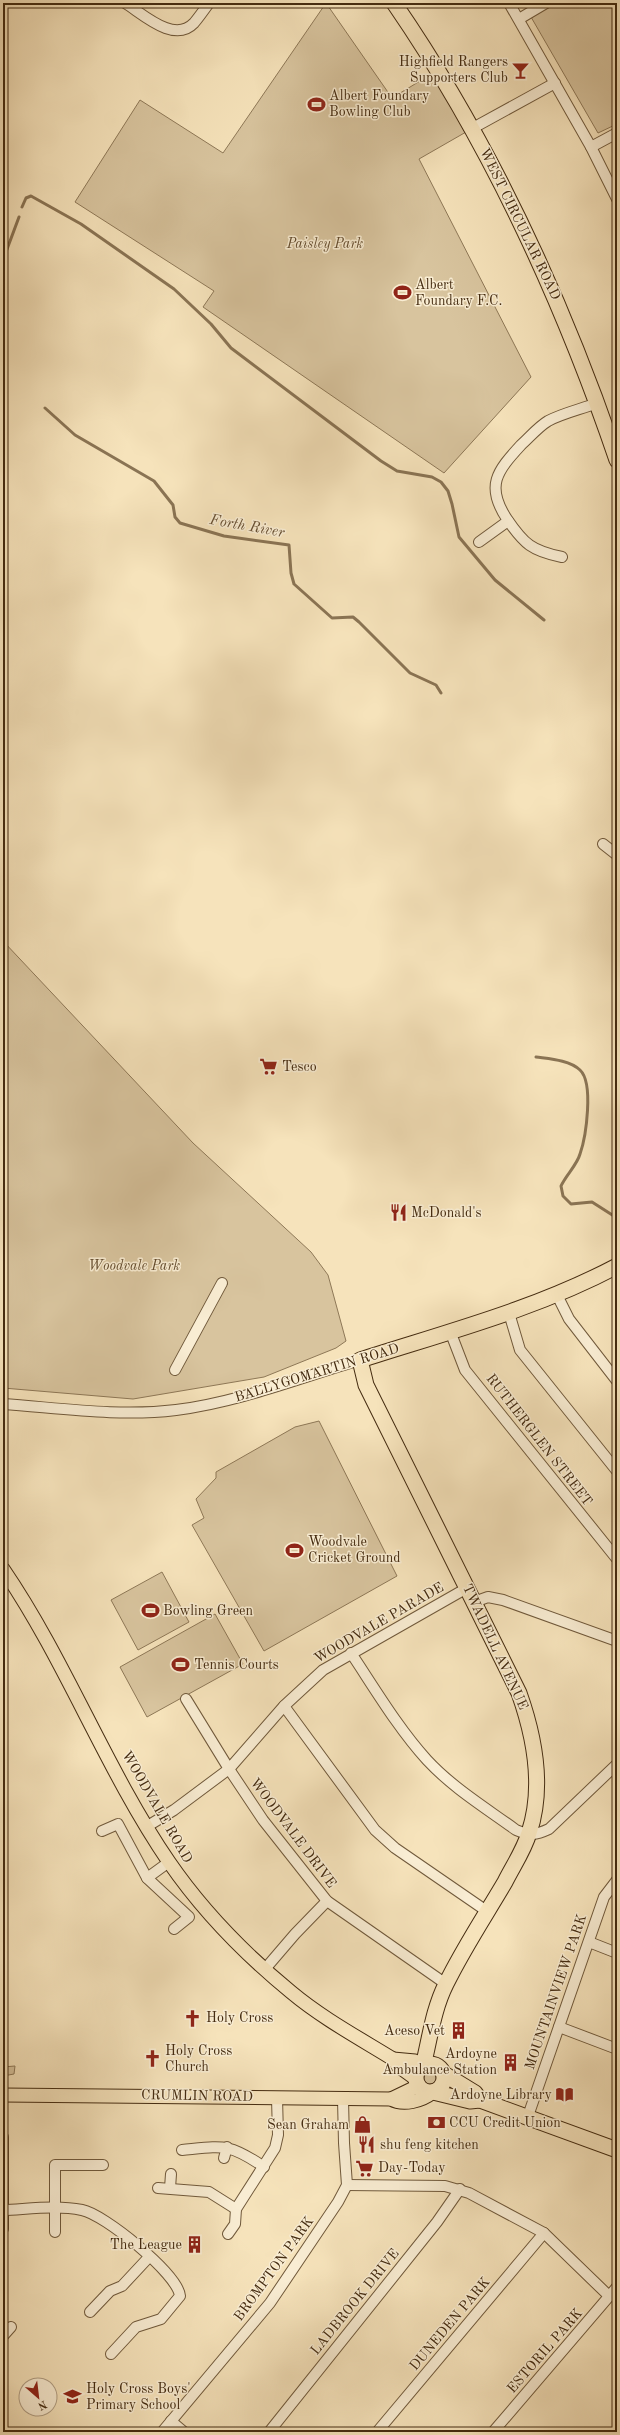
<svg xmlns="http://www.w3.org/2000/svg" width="620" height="2435" font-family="'Old Standard TT',serif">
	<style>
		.green { fill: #d8c49e; stroke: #8e7857 }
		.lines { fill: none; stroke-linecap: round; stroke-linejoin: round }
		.stream { stroke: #8a7454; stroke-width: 3 }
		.minor-casing { stroke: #70593b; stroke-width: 12 }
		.major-casing { stroke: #442b10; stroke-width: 15 }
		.highway-casing { stroke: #442b10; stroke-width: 17 }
		.minor { stroke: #f9edd3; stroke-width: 10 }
		.major { stroke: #f6e3bb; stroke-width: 13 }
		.highway { stroke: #f6e3bb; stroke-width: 15 }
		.labels { text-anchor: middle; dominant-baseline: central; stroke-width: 3; stroke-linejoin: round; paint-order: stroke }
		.poi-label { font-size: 14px; fill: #442b10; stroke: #f9edd3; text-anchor: start }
		.street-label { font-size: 14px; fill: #442b10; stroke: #f9edd3 }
		.park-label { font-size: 14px; font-style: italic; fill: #624a2c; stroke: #f9edd3 }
		.water-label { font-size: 15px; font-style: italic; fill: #674f32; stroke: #f9edd3 }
	</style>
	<rect width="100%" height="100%" fill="#f6e3bb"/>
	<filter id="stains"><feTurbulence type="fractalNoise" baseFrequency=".005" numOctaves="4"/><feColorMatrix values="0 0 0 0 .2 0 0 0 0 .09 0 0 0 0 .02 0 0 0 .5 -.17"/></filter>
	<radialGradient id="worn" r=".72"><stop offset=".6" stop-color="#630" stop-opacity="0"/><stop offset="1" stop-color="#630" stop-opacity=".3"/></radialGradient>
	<g class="green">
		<polygon points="326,3 392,98 438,70 473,128 419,159 531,377 444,473 203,307 214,291 75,202 140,100 223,153"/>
		<polygon points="555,3 617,3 617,124 598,133 531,17"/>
		<polygon points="3,941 193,1143 311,1252 328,1275 346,1341 336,1348 264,1377 133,1399 3,1388"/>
		<polygon points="319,1421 397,1576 264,1651 192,1525 204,1518 196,1499 216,1478 216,1472 295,1427"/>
		<polygon points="162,1572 189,1622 138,1650 111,1600"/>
		<polygon points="215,1614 243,1664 147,1717 120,1667"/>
		<polygon points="15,2066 14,2074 3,2076 3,2067"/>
		<circle cx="430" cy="2078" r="6"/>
	</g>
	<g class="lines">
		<g class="stream">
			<polyline points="22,207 26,198 31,196 81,224 174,289 211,324 231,348 381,461 397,471 432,477 441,482 448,491 452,504 459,537 495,580 544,620"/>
			<polyline points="3,260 19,217"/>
			<polyline points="45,408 75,435 154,481 173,505 175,517 180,523 224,536 289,545 291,573 294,584 332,618 353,617 359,622 410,673 436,685 441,693"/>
			<path d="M 536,1057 C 550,1059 569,1060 580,1070 C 594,1083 586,1137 580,1154 C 577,1165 566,1175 561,1186 L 563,1196 L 571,1204 L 592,1202 L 617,1218"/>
		</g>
		<defs>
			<g id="minor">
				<path d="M 125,3 C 143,14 174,44 194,23 C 199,17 204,10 209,3"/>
				<polyline points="509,3 591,147 617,199"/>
				<polyline points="519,19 546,3"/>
				<polyline points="473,128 555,83"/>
				<polyline points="591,147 617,133"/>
				<polyline points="479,542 508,521"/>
				<path d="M 562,557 C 532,551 524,544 507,519 C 485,486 497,471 521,445 C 530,437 538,427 548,421 C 563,413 582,409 597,403"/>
				<polyline points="603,844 617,855"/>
				<polyline points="557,1295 569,1319 617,1381"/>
				<polyline points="509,1313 520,1350 617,1471"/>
				<polyline points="450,1331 465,1370 617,1559"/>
				<polyline points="175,1370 222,1283"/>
				<path d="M 3,1404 C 60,1408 119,1417 176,1410 C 239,1402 299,1378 360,1360"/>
				<polyline points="474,1602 488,1597 503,1600 617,1641"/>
				<path d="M 351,1653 C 375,1689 398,1728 427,1760 C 453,1788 486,1808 516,1830 C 530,1836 536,1835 549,1829 L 617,1764"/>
				<polyline points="186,1699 229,1769 263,1820 327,1901 446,1984"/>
				<polyline points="284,1706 375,1830 395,1848 488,1912"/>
				<polyline points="146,1827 174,1810 229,1769 284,1706 323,1670 467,1588"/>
				<polyline points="102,1831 118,1824 147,1878 189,1917 174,1929"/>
				<polyline points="147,1878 169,1862"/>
				<polyline points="589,1942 617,1953"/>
				<polyline points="265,1969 295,1934 327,1901"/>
				<polyline points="559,2027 617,2049"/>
				<polyline points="528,2116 604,1897 617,1880"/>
				<polyline points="3,2137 3,2229"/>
				<path d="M 182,2150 C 224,2146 229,2143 264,2167"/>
				<polyline points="224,2158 227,2147"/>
				<polyline points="347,2185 445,2186 469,2193 544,2233 609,2296"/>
				<polyline points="158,2188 209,2192 236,2209"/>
				<polyline points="170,2188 171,2174"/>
				<path d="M 3,2210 C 29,2209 57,2205 82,2210 C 104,2214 178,2274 180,2296 L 161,2319 L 136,2327 L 111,2354"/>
				<polyline points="55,2232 55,2165 103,2165"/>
				<polyline points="228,2234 235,2224 236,2209 275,2148 278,2135 277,2098"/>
				<polyline points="90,2312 110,2291 122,2286 149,2257"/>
				<polyline points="3,2336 11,2327"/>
				<polyline points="171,2421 184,2432"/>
				<polyline points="162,2432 270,2303 338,2202 347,2185 344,2143 343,2099"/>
				<polyline points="269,2432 437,2222 460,2189"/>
				<polyline points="377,2432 544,2233"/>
				<polyline points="493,2432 617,2287"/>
			</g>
			<g id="major">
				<path d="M 3,1569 C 66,1661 106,1770 169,1862 C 202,1910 246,1955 291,1992 C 322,2018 359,2038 393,2059 L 398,2066 L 416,2079"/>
				<polyline points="393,2059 415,2061 422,2066"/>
				<path d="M 3,2095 L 391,2099 C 403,2106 422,2101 433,2092"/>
				<polyline points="391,2099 418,2086"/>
			</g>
			<g id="highway">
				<path d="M 394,3 C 491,144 562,299 617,460"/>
				<circle cx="430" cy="2078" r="14"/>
				<path d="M 423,2066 C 430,2038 433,2010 446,1984 C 463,1949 485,1916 505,1882 C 513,1866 524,1850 529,1833 C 544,1788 535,1738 519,1693 L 366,1385 L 360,1360 C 447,1332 536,1309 617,1266"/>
				<polyline points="444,2074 475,2093 480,2100"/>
				<polyline points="433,2092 470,2101 480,2100 617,2150"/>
			</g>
		</defs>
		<use href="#minor" class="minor-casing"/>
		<use href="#major" class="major-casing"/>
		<use href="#highway" class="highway-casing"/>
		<use href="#minor" class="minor"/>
		<use href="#major" class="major"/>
		<use href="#highway" class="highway"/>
	</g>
	<defs>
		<symbol id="bar-bare" viewBox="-9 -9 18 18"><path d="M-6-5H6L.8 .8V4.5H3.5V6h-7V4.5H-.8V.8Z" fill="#8f2418" stroke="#f9edd3" stroke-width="2.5" paint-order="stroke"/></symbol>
		<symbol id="stadium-bare" viewBox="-9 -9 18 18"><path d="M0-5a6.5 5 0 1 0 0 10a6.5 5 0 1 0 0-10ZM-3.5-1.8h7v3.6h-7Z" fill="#8f2418" stroke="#f9edd3" stroke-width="2.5" paint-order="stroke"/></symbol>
		<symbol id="supermarket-bare" viewBox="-9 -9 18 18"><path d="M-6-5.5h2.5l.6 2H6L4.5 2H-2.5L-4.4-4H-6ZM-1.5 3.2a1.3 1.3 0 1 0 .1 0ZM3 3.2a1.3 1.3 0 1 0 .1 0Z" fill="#8f2418" stroke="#f9edd3" stroke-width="2.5" paint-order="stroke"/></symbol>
		<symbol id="restaurant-bare" viewBox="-9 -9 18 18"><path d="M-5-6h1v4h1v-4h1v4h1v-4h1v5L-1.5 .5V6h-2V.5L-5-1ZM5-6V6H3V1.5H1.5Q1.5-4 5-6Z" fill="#8f2418" stroke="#f9edd3" stroke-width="2.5" paint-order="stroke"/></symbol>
		<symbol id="church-bare" viewBox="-9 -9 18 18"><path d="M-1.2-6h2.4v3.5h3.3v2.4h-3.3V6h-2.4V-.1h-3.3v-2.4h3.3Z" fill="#8f2418" stroke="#f9edd3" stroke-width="2.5" paint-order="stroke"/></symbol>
		<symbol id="building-bare" viewBox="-9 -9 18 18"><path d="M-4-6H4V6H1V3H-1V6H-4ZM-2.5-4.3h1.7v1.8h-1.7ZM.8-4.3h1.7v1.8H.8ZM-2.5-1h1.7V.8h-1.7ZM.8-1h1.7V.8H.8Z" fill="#8f2418" stroke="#f9edd3" stroke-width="2.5" paint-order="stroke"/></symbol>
		<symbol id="library-bare" viewBox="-9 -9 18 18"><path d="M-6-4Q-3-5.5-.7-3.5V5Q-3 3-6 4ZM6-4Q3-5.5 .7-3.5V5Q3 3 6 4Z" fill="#8f2418" stroke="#f9edd3" stroke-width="2.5" paint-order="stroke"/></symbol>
		<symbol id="bank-bare" viewBox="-9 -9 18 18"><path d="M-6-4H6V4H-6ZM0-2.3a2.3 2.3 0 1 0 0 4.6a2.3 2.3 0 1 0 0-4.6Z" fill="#8f2418" stroke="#f9edd3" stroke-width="2.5" paint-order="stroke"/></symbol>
		<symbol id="shop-bare" viewBox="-9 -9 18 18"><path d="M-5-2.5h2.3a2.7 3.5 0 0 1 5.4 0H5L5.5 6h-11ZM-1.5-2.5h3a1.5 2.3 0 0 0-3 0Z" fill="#8f2418" stroke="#f9edd3" stroke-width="2.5" paint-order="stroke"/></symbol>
		<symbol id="school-bare" viewBox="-9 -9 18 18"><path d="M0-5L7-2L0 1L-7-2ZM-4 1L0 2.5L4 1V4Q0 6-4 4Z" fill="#8f2418" stroke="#f9edd3" stroke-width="2.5" paint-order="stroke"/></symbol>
	</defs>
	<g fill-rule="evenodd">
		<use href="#bar-bare" x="508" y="58" width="25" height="25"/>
		<use href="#stadium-bare" x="304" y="92" width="25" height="25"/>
		<use href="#stadium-bare" x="390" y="280" width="25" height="25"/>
		<use href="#supermarket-bare" x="256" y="1054" width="25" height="25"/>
		<use href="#restaurant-bare" x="386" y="1200" width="25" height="25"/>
		<use href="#stadium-bare" x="282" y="1538" width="25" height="25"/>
		<use href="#stadium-bare" x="138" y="1598" width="25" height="25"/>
		<use href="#stadium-bare" x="168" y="1652" width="25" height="25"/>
		<use href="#church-bare" x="180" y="2006" width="25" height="25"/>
		<use href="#building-bare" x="446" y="2018" width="25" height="25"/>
		<use href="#church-bare" x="140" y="2046" width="25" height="25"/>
		<use href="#building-bare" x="498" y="2050" width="25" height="25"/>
		<use href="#library-bare" x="552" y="2082" width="25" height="25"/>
		<use href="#bank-bare" x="424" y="2110" width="25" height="25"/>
		<use href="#shop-bare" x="350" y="2112" width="25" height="25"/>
		<use href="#restaurant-bare" x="354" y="2132" width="25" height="25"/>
		<use href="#supermarket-bare" x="352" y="2156" width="25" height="25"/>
		<use href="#building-bare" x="182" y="2232" width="25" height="25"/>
		<use href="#school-bare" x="60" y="2384" width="25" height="25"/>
	</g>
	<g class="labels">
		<g class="poi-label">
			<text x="508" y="62" text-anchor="end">Highfield Rangers<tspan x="508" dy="16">Supporters Club</tspan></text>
			<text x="329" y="96">Albert Foundary<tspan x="329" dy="16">Bowling Club</tspan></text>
			<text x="415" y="285">Albert<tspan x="415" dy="16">Foundary F.C.</tspan></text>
			<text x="282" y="1067">Tesco</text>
			<text x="411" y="1213">McDonald's</text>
			<text x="308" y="1542">Woodvale<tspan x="308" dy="16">Cricket Ground</tspan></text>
			<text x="163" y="1611">Bowling Green</text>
			<text x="194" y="1665">Tennis Courts</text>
			<text x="206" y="2018">Holy Cross</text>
			<text x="445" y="2031" text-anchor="end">Aceso Vet</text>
			<text x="165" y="2051">Holy Cross<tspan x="165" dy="16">Church</tspan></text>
			<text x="497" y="2054" text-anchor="end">Ardoyne<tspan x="497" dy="16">Ambulance Station</tspan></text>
			<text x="552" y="2095" text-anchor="end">Ardoyne Library</text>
			<text x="449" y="2123">CCU Credit Union</text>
			<text x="349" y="2125" text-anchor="end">Sean Graham</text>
			<text x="380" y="2145">shu feng kitchen</text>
			<text x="378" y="2168">Day-Today</text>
			<text x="182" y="2245" text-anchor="end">The League</text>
			<text x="86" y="2389">Holy Cross Boys'<tspan x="86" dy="16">Primary School</tspan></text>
		</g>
		<g class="street-label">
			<text transform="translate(520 224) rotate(64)">WEST CIRCULAR ROAD</text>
			<text transform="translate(317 1373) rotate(-17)">BALLYGOMARTIN ROAD</text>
			<text transform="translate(539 1440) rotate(52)">RUTHERGLEN STREET</text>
			<text transform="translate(379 1623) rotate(-30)">WOODVALE PARADE</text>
			<text transform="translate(495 1647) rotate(65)">TWADELL AVENUE</text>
			<text transform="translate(157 1807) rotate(60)">WOODVALE ROAD</text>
			<text transform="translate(293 1833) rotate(53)">WOODVALE DRIVE</text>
			<text transform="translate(556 1992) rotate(-71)">MOUNTAINVIEW PARK</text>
			<text transform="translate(197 2096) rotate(1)">CRUMLIN ROAD</text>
			<text transform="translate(274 2269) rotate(-54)">BROMPTON PARK</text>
			<text transform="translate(355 2302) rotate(-51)">LADBROOK DRIVE</text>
			<text transform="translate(450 2324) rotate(-50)">DUNEDEN PARK</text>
			<text transform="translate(545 2351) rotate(-49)">ESTORIL PARK</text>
		</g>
		<g class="park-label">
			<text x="325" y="244">Paisley Park</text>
			<text x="134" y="1266">Woodvale Park</text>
		</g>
		<g class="water-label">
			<text transform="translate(247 527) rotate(10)">Forth River</text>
		</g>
	</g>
	<rect width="620" height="2435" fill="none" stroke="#f6e3bb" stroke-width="16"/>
	<rect x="4" y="4" width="612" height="2427" fill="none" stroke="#442b10" stroke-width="2"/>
	<rect x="8" y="8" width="604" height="2419" fill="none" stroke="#442b10"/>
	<g transform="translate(38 2397) rotate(152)"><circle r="19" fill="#f9edd3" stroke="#b19f85"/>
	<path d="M0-3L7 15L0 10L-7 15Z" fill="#8f2418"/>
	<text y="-6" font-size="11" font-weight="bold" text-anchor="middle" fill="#442b10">N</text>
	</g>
	<rect width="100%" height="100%" filter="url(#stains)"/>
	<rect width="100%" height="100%" fill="url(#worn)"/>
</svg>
